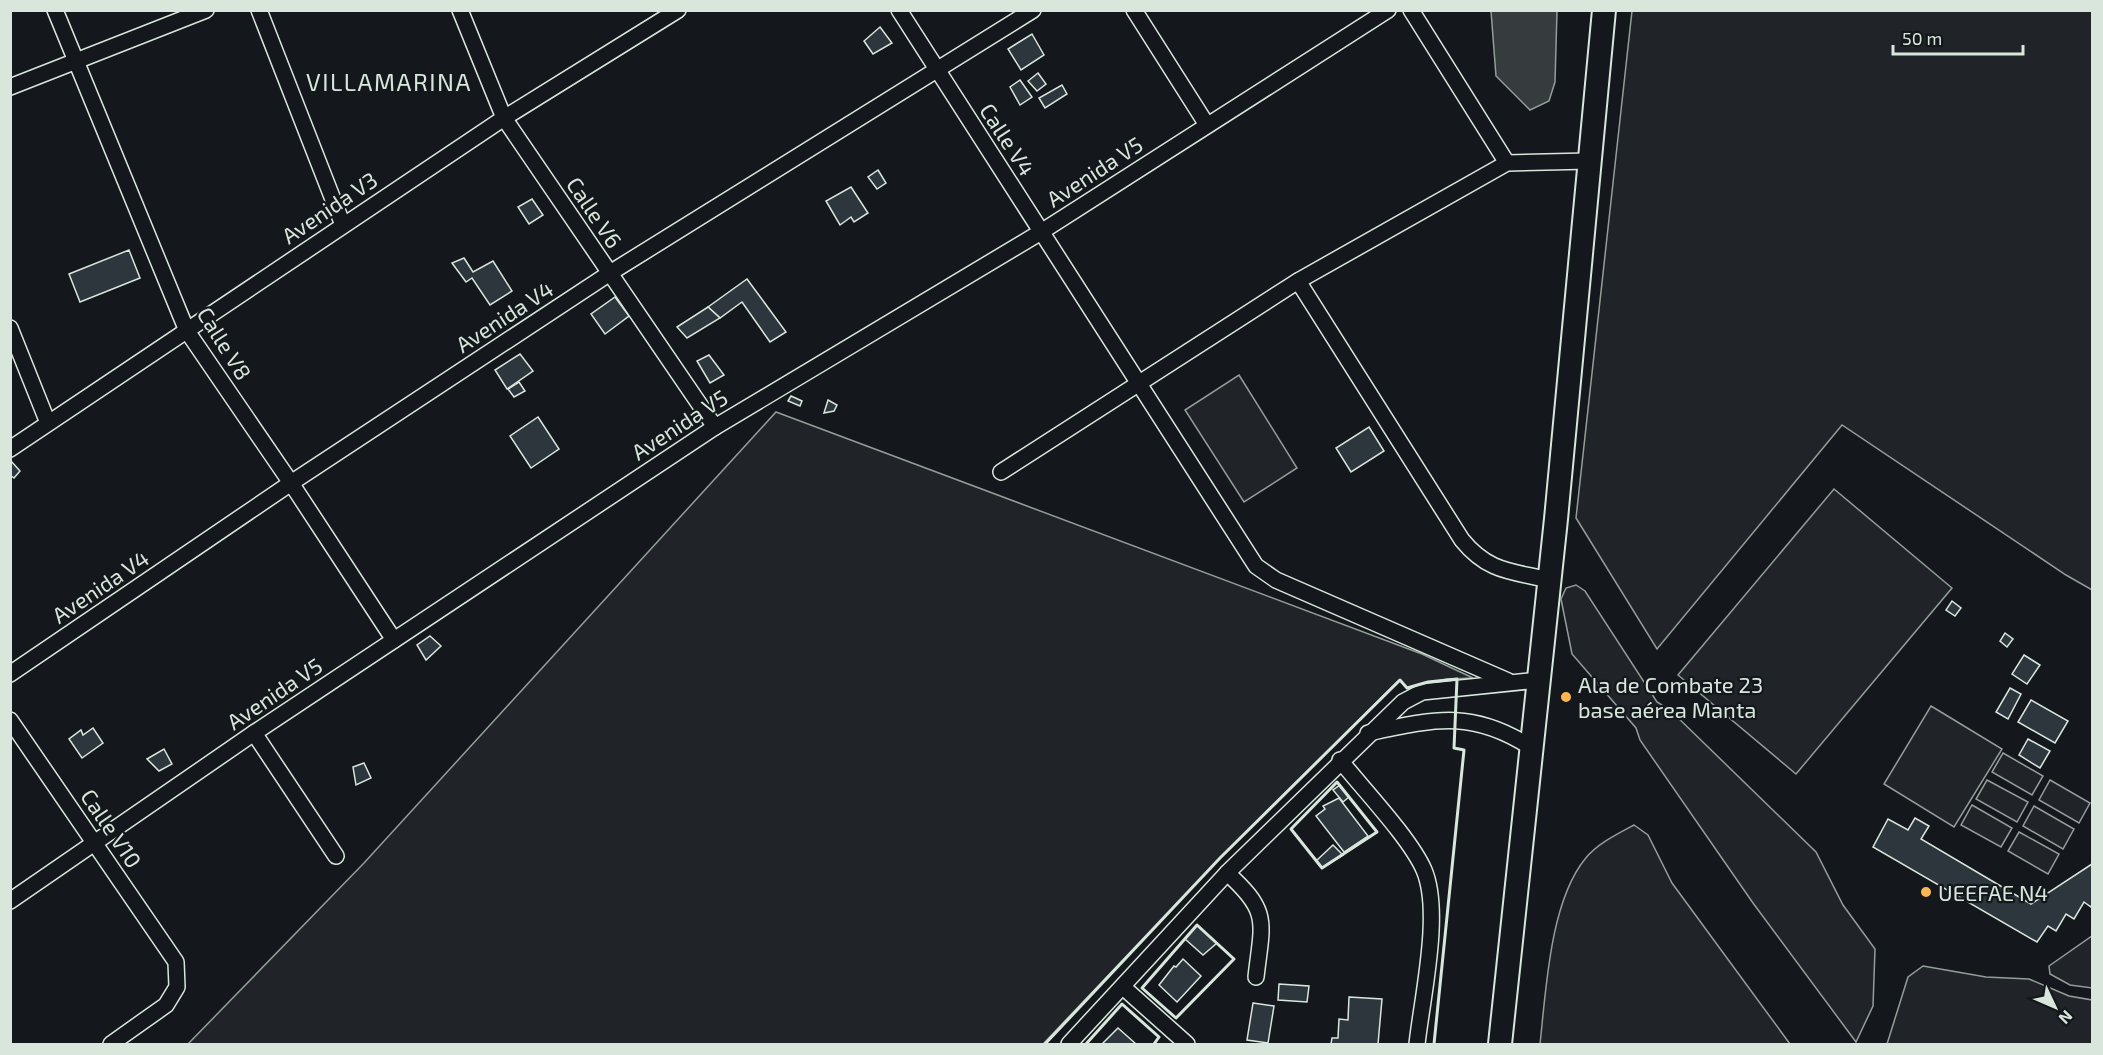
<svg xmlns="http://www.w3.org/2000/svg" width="2103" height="1055" font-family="'Exo 2',sans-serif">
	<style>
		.green { fill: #202428; stroke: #939e99; stroke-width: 1.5 }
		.water { fill: #363b3e; stroke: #939e99; stroke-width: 1.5 }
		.building { fill: #2c363c; stroke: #d8e6dc; stroke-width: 1.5 }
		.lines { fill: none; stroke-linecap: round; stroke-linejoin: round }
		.street-casing { stroke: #d8e6dc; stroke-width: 18 }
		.secondary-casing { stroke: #d8e6dc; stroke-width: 26 }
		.street { stroke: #14181c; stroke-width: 15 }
		.secondary { stroke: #14181c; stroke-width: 22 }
		.wall { stroke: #d8e6dc; stroke-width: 3 }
		.poi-dot { fill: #ffb74d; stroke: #14181c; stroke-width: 2 }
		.labels { text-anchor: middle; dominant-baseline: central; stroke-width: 4.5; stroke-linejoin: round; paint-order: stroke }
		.street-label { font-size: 22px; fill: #d8e6dc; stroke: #14181c }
		.poi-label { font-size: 22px; fill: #d8e6dc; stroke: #14181c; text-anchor: start }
		.neighbourhood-label { font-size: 24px; letter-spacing: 1.5px; fill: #d8e6dc; stroke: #14181c }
	</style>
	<rect width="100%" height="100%" fill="#14181c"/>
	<g class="green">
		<polygon points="1632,11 2092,11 2092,590 2066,575 1842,425 1657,649 1576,518"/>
		<polygon points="1239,375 1297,468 1244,502 1185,410"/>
		<polygon points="776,412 1422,654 1473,678 1447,679 1407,688 1399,680 1220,858 1043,1044 188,1044 364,863"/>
		<polygon points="1834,489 1952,588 1796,774 1678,675"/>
		<polygon points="1576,585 1585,591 1657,702 1670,710 1816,852 1843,905 1875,949 1873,1006 1856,1042 1753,903 1640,740 1636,728 1572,654 1561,599 1566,588"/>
		<polygon points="1931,706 2002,749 1954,827 1884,784"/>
		<polygon points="2003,753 2043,776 2032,795 1992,772"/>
		<polygon points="1987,780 2028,802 2017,822 1976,799"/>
		<polygon points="2050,780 2090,803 2079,823 2039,800"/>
		<polygon points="1972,805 2012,828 2001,847 1961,825"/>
		<polygon points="2034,806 2074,829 2063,849 2023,826"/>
		<path d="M 1634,825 L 1648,835 L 1672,883 L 1790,1044 L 1540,1044 C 1546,990 1550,902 1585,859 C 1597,844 1617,834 1634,825 Z"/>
		<polygon points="2019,832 2059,854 2048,874 2008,851"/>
		<polygon points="2092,936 2092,988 2070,985 2050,974 2049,966"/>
		<polygon points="1923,966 1986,977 2029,979 2069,996 2092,1000 2092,1044 1887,1044 1908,977"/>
	</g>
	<polygon class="water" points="1491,11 1557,11 1555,82 1549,101 1530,110 1496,76"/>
	<g class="building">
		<polygon points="880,27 892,43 873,54 864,41"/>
		<polygon points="1032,34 1044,55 1021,70 1008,49"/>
		<polygon points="1038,73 1046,84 1037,91 1028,81"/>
		<polygon points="1020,80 1032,97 1020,105 1010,87"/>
		<polygon points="1062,85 1067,94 1045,108 1039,98"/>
		<polygon points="878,170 886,183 877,189 868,177"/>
		<polygon points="851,187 868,213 854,222 851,217 840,225 826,201"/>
		<polygon points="532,199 543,215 529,224 518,207"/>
		<polygon points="129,250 140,278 80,302 69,274"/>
		<polygon points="464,258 473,272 493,261 512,291 490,305 472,278 466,282 452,263"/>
		<polygon points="747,279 786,332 770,342 742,302 720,318 708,307"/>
		<polygon points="615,297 629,316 605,334 591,314"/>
		<polygon points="708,307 720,318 687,338 677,327"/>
		<polygon points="520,354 533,371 507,389 495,370"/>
		<polygon points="709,355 724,375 710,383 697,361"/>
		<polygon points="519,382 525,391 514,397 508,389"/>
		<polygon points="791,396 802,401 800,406 788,401"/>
		<polygon points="828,400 837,405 834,411 824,413"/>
		<polygon points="538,417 559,449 531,468 510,436"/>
		<polygon points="1369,427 1384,451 1351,472 1336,448"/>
		<polygon points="11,461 20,471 14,478 10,475"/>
		<polygon points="1952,601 1961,608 1955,616 1946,610"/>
		<polygon points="2005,633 2013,639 2007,647 2000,641"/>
		<polygon points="430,636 441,646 426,660 417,645"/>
		<polygon points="2024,655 2040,665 2027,684 2012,674"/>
		<polygon points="2010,688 2021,694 2008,719 1996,712"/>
		<polygon points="2031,700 2068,721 2055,743 2018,722"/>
		<polygon points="93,728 103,743 82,758 69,739 81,730 83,735"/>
		<polygon points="2028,739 2050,751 2040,768 2019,755"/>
		<polygon points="164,749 172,764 159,771 147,759"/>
		<polygon points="364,763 371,778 356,785 353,767"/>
		<polygon points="1340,785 1349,797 1343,802 1333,790"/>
		<polygon points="1339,798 1368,836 1344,852 1316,816 1325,809 1323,806"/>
		<polygon points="1915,818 1929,826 1921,839 2031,904 2092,864 2092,904 2091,907 2084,902 2074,919 2066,914 2056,931 2048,926 2037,942 1873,847 1888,819 1908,830"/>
		<polygon points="1333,845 1343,855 1322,868 1316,861"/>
		<polygon points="1197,925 1217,943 1203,955 1185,939"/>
		<polygon points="1183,959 1201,976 1177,1002 1159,985 1174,966 1176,967"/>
		<polygon points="1279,984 1309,986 1307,1002 1278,1000"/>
		<polygon points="1349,997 1382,999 1378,1044 1331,1044 1332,1038 1338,1038 1339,1019 1348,1020"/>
		<polygon points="1253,1003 1274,1006 1268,1043 1247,1040"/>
		<polygon points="1118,1028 1136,1044 1102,1044"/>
	</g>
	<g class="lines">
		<defs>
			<g id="street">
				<polyline points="55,10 187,331 291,483 394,640"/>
				<polyline points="259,10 343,225"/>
				<polyline points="460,10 504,118 715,427"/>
				<polyline points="899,10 1256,566 1276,580 1508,681"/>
				<polyline points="1134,10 1207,125"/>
				<polyline points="1411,10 1507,163"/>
				<polyline points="10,87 206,10"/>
				<path d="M 1298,281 L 1462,540 C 1488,572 1511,571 1549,580"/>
				<polyline points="10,328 48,423"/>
				<polyline points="10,449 504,118 678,10"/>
				<polyline points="1001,472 1298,281 1507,163 1589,161"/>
				<polyline points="10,674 291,483 610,273 1033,10"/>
				<polyline points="10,720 176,962 177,987 166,1005 111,1044"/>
				<polyline points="254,733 336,856"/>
				<path d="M 1368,733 C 1435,719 1472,709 1532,748"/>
				<path d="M 1340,760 C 1363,789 1410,838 1424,870 C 1442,912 1422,998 1417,1044"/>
				<path d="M 1227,873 C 1271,912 1262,923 1256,977"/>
				<polyline points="10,901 254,733 715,427 1041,232 1388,10"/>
				<polyline points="1123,987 1187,1044"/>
				<polyline points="1069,1044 1227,873 1403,702 1422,692 1539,680"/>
			</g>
			<polyline id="secondary" points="1500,1044 1556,519 1604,10"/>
		</defs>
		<use href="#street" class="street-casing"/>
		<use href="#secondary" class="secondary-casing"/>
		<use href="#street" class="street"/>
		<use href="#secondary" class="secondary"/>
		<g class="wall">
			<polygon points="1337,782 1377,832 1322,868 1291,829"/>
			<polygon points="1197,925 1234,959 1176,1018 1142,988"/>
			<polyline points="1045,1044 1220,858 1400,680 1407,688 1428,682 1457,679 1454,748 1464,750 1434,1044"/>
			<polyline points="1086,1044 1122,1004 1159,1037 1154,1044"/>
		</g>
	</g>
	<g class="poi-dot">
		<circle cx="1566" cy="697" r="6"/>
		<circle cx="1926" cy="892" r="6"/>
	</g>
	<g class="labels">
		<g class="street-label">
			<text transform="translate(1008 139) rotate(57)">Calle V4</text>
			<text transform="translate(1094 171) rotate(-33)">Avenida V5</text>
			<text transform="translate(329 207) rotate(-34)">Avenida V3</text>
			<text transform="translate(595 212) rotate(56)">Calle V6</text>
			<text transform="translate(504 316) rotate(-33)">Avenida V4</text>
			<text transform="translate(225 343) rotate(58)">Calle V8</text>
			<text transform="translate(679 424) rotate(-33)">Avenida V5</text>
			<text transform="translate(100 586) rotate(-34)">Avenida V4</text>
			<text transform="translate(274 693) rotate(-34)">Avenida V5</text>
			<text transform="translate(112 828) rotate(56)">Calle V10</text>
		</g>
		<g class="poi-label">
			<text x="1578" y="684">Ala de Combate 23<tspan x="1578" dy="25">base aérea Manta</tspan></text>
			<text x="1938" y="892">UEEFAE N4</text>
		</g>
		<g class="neighbourhood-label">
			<text x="389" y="81">VILLAMARINA</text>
		</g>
	</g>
	<rect width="2103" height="1055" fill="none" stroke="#d8e6dc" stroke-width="24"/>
	<g transform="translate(2055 1007) rotate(134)" stroke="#14181c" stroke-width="4.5" paint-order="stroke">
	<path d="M0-4.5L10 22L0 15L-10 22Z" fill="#d8e6dc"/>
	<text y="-9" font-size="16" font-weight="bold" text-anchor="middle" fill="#d8e6dc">N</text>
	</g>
	<path d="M1893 45v9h130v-9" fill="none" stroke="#d8e6dc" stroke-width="3"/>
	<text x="1902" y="45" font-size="18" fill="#d8e6dc" stroke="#14181c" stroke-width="4.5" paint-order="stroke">50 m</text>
</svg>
